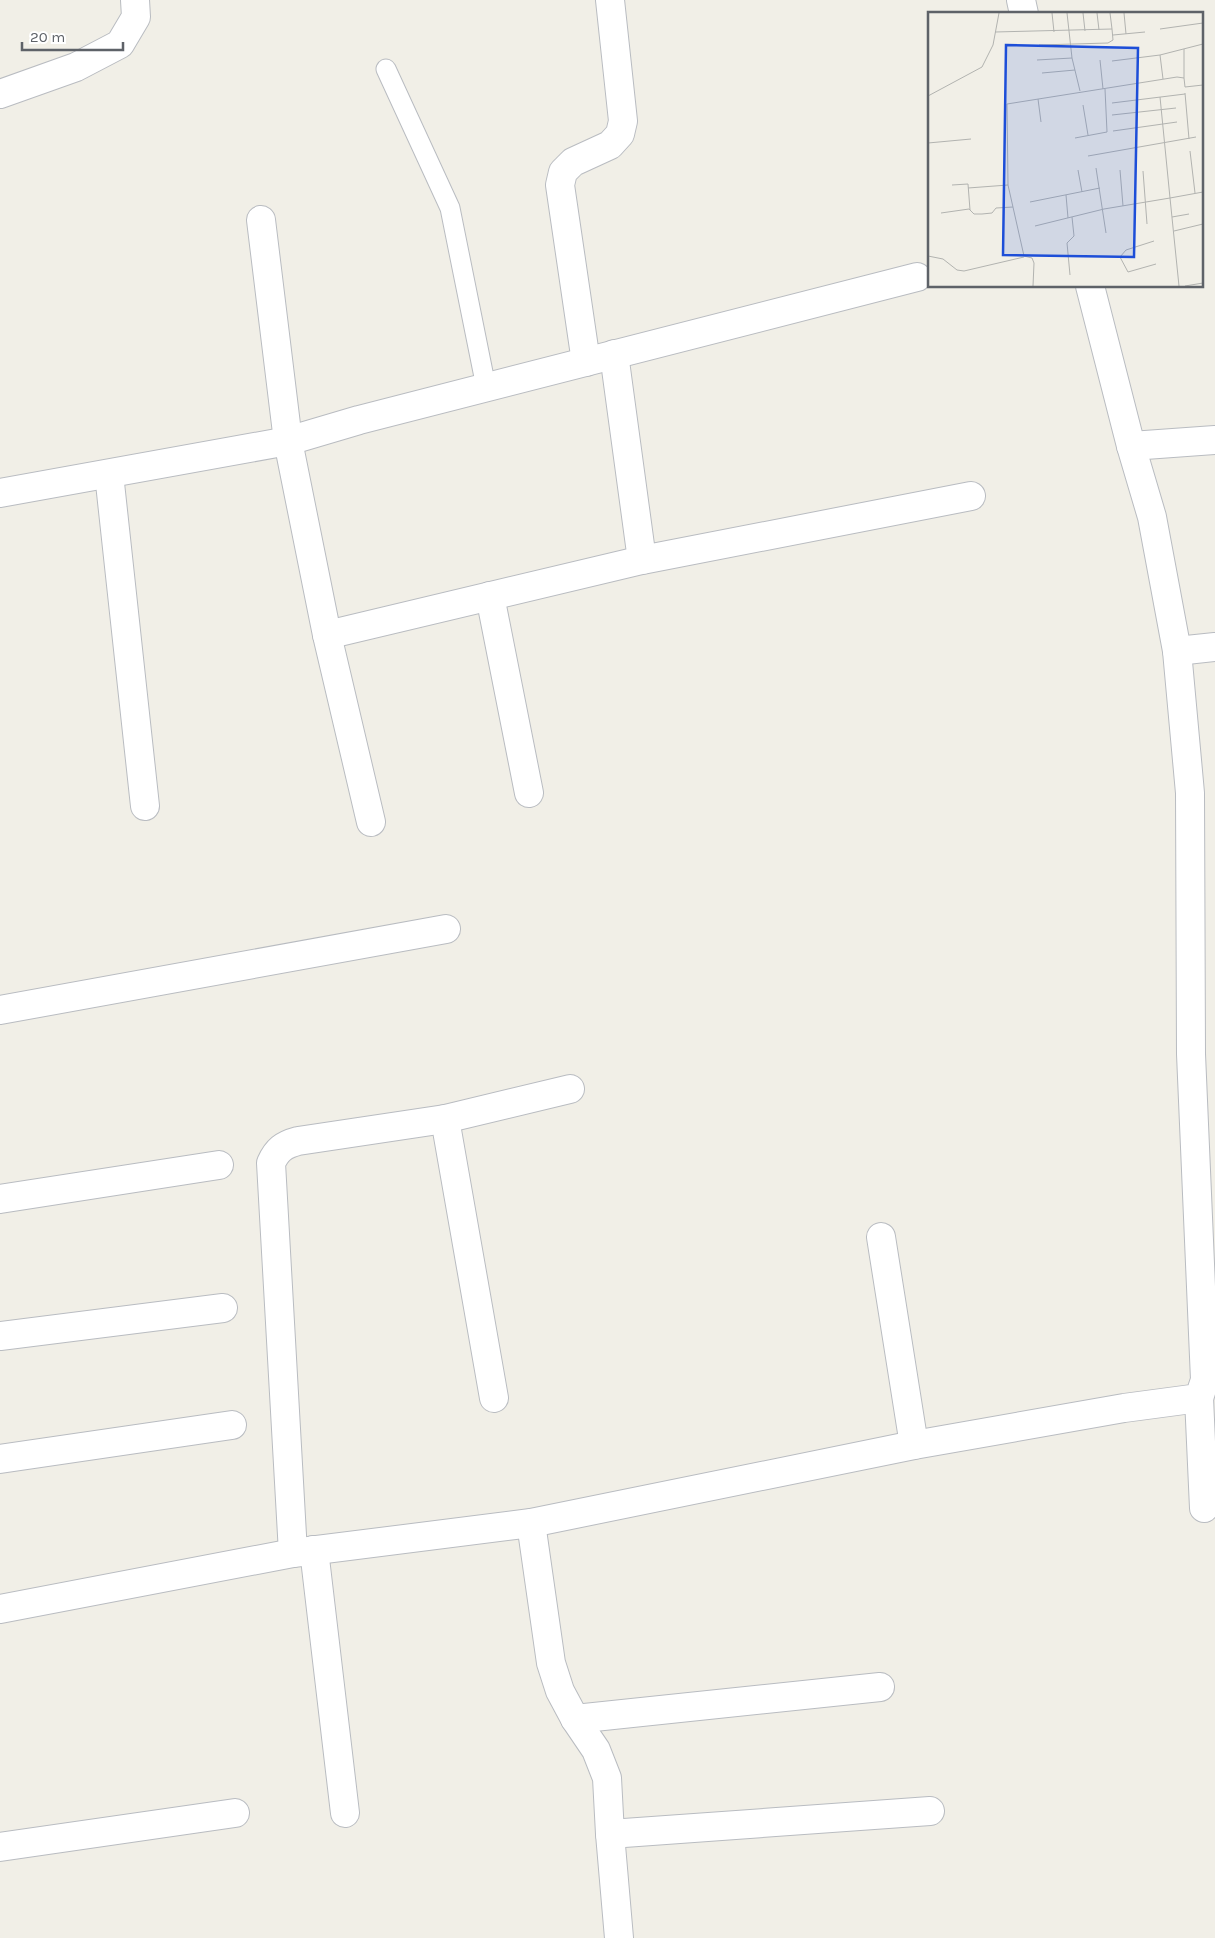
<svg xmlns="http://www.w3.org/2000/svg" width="1215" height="1938" font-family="Karla,sans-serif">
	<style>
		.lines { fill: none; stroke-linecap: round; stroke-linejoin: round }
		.lane-casing { stroke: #b9bcc1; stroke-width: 21 }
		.street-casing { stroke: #b9bcc1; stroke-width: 30 }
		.lane { stroke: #fff; stroke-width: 19 }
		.street { stroke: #fff; stroke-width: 28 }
		.inset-road { fill: none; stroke: #b2b3b0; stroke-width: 1 }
		.view { fill: #1d4ed8; fill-opacity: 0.15; stroke: #1d4ed8; stroke-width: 2.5 }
		.inset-edge { fill: none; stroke: #5e6268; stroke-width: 2.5 }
	</style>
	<rect width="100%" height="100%" fill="#f1efe7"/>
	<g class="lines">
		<defs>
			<polyline id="lane" points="386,69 450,208 486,387"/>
			<g id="street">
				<polyline points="1021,0 1024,14"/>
				<polyline points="0,94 76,67 120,44 136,17 135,0"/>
				<polyline points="261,220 288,441 327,635 371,822"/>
				<polyline points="614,354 642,560"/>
				<polyline points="586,362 560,185 563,172 573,162 610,145 620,134 623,121 610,0"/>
				<polyline points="1131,446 1215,440"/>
				<polyline points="109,474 145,806"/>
				<polyline points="0,493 288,441 359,420 917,277"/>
				<polyline points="490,596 529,793"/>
				<polyline points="327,635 642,560 971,496"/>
				<polyline points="1177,651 1215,647"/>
				<polyline points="0,1010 446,929"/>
				<polyline points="445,1119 494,1398"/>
				<polyline points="0,1199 219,1165"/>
				<polyline points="881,1237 914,1445"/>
				<polyline points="0,1336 223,1308"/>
				<polyline points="1199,1398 1204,1508"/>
				<polyline points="0,1459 232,1425"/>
				<polyline points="531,1523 551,1663 560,1691 575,1719 596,1750 607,1778 610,1834"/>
				<polyline points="314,1550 345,1813"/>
				<path d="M 293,1553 L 271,1163 C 277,1150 283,1145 298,1141 L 445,1119 L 570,1089"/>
				<polyline points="0,1609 293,1553 531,1523 914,1445 1124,1408 1199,1398 1205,1380 1191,1054 1190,793 1177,651 1152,517 1131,446 1090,286"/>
				<polyline points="575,1719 880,1687"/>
				<polyline points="0,1847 235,1813"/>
				<polyline points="619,1938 610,1834 930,1811"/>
			</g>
		</defs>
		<use href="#lane" class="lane-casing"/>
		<use href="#street" class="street-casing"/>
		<use href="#lane" class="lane"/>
		<use href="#street" class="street"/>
	</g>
	<g transform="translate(928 12)">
		<rect width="275" height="275" fill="#f1efe7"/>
		<path class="inset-road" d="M 124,1 L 126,20M 155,1 L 157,19M 169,1 L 171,18M 196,1 L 198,22M 232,17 L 275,11M 67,20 L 184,17 L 182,1M 185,23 L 217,20M 111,33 L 180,31 L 185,28 L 184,17M 256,37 L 256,66M 232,43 L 235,67M 144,46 L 152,79M 109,48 L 144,46 L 139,1M 172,48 L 175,77M 184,49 L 232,43 L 275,32M 114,61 L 147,58M 257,81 L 261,127M 0,84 L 54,55 L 65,33 L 71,1M 232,85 L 242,186 L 275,180M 110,87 L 113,110M 184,91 L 257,82M 155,93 L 160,123M 184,103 L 248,96M 185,119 L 249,110M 147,126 L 179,120 L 177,77M 0,131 L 43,127M 262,139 L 267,181M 160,144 L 268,125M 168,156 L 178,221M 150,158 L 154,180M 192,158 L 195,194M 215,159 L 219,212M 24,173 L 40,172 L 42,198M 40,176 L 80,173M 138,183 L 140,206M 102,190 L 172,176M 13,201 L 41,197 L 46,202 L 54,202 L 64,201 L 68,196 L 85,195M 244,205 L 261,202M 107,214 L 176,197 L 242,186 L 251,274M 246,219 L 275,212M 226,229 L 198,238 L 192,245 L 200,260 L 228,252M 0,244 L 15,247 L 29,258 L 36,259 L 96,245M 142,263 L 139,231 L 146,224 L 144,205M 105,274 L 106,251 L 104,246 L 96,244 L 80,173 L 79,92 L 249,65 L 256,66 L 257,75 L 275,73M 257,274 L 275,271"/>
		<path class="view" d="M 78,33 L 210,36 L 206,245 L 75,243 Z"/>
		<rect width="275" height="275" class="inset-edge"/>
	</g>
	<path d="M22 42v8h101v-8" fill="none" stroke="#5e6268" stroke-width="2.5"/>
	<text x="30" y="42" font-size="15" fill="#5e6268" stroke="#ffffff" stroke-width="4" paint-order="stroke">20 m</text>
</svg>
